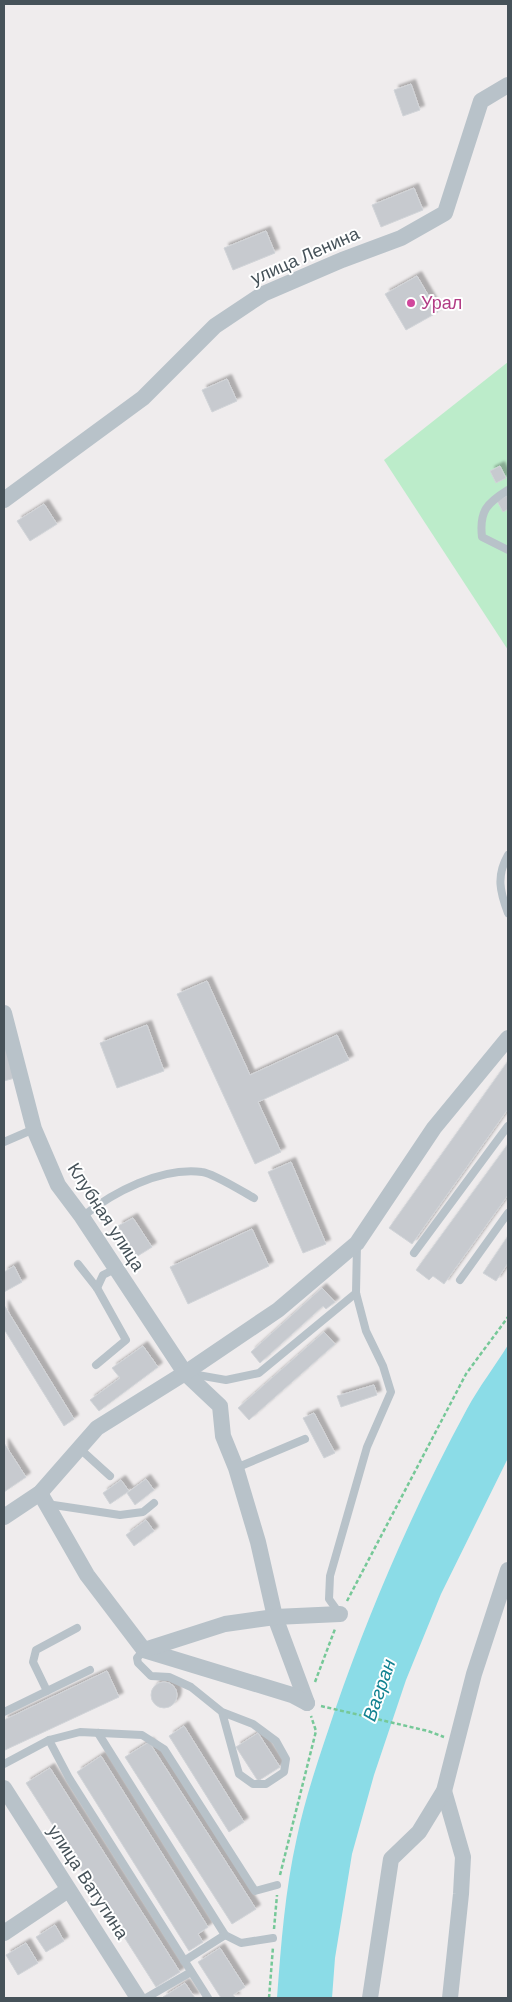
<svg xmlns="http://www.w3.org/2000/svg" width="512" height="2002" font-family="Helvetica,sans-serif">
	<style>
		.green { fill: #bcecca }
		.water { fill: #8bdce7 }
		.building { fill: #c7cacf; stroke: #d1d4d8; filter: url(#shadow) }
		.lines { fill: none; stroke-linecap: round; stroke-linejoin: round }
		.path { stroke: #76c898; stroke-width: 2.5; stroke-dasharray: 4 2.5; stroke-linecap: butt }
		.service { stroke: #b8c2c9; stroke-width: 8 }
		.minor { stroke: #b8c2c9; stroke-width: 16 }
		.hotel-dot { fill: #d1479c; stroke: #fff; stroke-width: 2 }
		.labels { text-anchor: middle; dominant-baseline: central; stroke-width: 4; stroke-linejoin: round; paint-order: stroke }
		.street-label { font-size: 18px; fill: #465259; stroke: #fff }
		.hotel-label { font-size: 18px; fill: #b23c85; stroke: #fff; text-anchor: start }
		.water-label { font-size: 19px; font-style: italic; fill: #138291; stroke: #fff }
	</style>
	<defs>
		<filter id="shadow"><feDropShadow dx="4.5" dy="-4.5" stdDeviation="1" flood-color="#0004"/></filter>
	</defs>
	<rect width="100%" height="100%" fill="#efeced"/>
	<polygon class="green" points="508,362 508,650 384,460"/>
	<path class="water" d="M 508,1345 L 508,1458 L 441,1594 L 406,1680 L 374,1775 L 352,1854 L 335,1958 L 332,1998 L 277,1998 C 281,1944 285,1890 297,1837 C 306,1794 321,1752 335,1710 C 371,1606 415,1505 467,1409 C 479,1387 495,1366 508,1345 Z"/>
	<g class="building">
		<polygon points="411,84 420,110 403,116 394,90"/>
		<polygon points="414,188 423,210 381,227 372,205"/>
		<polygon points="266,231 275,253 233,270 224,248"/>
		<polygon points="417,276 438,312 406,330 385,294"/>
		<polygon points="227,379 237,401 212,412 202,390"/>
		<polygon points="500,466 506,478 496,483 490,471"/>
		<polygon points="508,495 508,509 503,512 497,501"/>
		<polygon points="44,504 57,524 30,541 17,521"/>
		<polygon points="207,981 250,1075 337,1035 349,1060 258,1102 281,1152 255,1164 177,994"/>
		<polygon points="147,1025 164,1071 117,1088 100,1043"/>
		<polygon points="4,1038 15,1078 4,1081"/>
		<polygon points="508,1061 508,1109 412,1244 389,1228"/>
		<polygon points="508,1144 508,1195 444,1284 433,1276 429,1280 416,1270"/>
		<polygon points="291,1162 326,1244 303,1253 268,1172"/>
		<polygon points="133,1218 152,1247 136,1257 118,1226"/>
		<polygon points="252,1229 269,1266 188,1304 170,1267"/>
		<polygon points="508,1236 508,1263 496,1281 483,1273"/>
		<polygon points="14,1266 22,1282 4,1292 4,1272"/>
		<polygon points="322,1288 335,1302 326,1309 323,1306 260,1363 251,1352"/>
		<polygon points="4,1305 74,1419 64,1426 4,1329"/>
		<polygon points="324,1332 335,1344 249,1420 238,1408"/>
		<polygon points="143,1346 158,1367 99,1411 90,1400 120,1378 112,1368"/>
		<polygon points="374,1385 377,1395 341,1407 337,1396"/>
		<polygon points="314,1413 335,1453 324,1458 303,1418"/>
		<polygon points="4,1443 26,1477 4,1492"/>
		<polygon points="146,1479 154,1490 135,1505 127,1493"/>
		<polygon points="121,1480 129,1491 110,1504 103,1493"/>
		<polygon points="146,1520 154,1531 134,1546 126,1535"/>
		<polygon points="107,1671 119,1697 5,1750 4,1720"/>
		<circle cx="164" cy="1695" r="13"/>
		<polygon points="184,1726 244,1822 229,1832 169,1736"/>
		<polygon points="258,1733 280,1767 258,1781 236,1747"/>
		<polygon points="149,1742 256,1909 232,1924 125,1757"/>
		<polygon points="101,1756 208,1927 198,1934 203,1942 189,1951 77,1772"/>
		<polygon points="50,1768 180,1972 156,1987 26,1783"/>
		<polygon points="55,1925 64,1941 46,1952 36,1937"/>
		<polygon points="26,1943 38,1963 18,1975 6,1955"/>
		<polygon points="220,1948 245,1987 233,1995 236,1998 221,1998 198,1962"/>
		<polygon points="185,1983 195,1998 163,1998 163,1997"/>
	</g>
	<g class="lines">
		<g class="path">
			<polyline points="347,1601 466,1374 508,1317"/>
			<polyline points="315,1682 335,1629"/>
			<polyline points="321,1706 428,1731 444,1737"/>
			<polyline points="280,1875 316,1731 311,1716"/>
			<polyline points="274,1929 277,1895"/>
			<polyline points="269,1998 273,1947"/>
		</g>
		<g class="service">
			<path d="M 508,490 C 487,503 479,511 482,537 L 508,550"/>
			<path d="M 508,855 C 496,876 500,892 508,913"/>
			<polyline points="4,1142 34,1129"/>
			<path d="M 82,1217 C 113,1192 161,1167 202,1172 C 213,1173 243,1192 254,1198"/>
			<polyline points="414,1253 508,1126"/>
			<polyline points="78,1264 97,1288 126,1340 96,1365"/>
			<polyline points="460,1280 508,1213"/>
			<polyline points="97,1288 103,1275 115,1269"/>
			<polyline points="192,1374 226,1380 259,1373 356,1293"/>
			<polyline points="79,1448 110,1476"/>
			<polyline points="236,1468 305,1439"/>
			<polyline points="47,1504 120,1515 143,1512 154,1503"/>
			<polyline points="339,1613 329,1599 330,1576 367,1447 391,1392 383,1366 366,1331 356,1293 357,1244"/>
			<polyline points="144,1650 137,1658 138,1663 151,1676 169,1677 191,1687 222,1712 253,1724 276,1741 286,1759 284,1772 266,1784 253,1784 239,1774 222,1712"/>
			<polyline points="47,1691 33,1662 36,1650 77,1628"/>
			<polyline points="4,1712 90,1670"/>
			<polyline points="98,1733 225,1935 241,1943 273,1938"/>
			<polyline points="49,1740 69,1778 208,1998"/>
			<polyline points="4,1764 49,1740 80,1732 142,1735 164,1749 255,1891 277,1885"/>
			<polyline points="184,1961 225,1935"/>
			<polyline points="146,1998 191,1972"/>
		</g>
		<g class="minor">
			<polyline points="4,500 143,398 215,326 263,294 342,260 401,238 445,213 481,101 508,85"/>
			<polyline points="4,1013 34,1129 58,1185 82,1217 185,1373 220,1406 223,1436 236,1468 258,1542 275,1617 307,1703"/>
			<polyline points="40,1493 87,1575 144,1650 292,1695 307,1703"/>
			<polyline points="4,1517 40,1493 97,1428 185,1373 278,1310 357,1243 434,1128 508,1038"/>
			<polyline points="144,1650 225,1624 275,1617 340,1614"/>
			<polyline points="4,1788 138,1998"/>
			<polyline points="444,1791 463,1857 461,1894 450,1998"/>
			<polyline points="4,1933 68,1890"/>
			<polyline points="370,1998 391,1859 419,1832 444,1791 474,1674 508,1570"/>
		</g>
	</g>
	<circle class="hotel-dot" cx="411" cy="303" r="5"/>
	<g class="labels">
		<g class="street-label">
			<text transform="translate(305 256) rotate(-24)">улица Ленина</text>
			<text transform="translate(106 1217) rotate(57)">Клубная улица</text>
			<text transform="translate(88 1882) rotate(57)">улица Ватутина</text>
		</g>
		<g class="hotel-label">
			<text x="421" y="303">Урал</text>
		</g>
		<g class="water-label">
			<text transform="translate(379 1690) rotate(-71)">Вагран</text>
		</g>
	</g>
	<rect width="512" height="2002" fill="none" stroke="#465259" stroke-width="10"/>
</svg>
